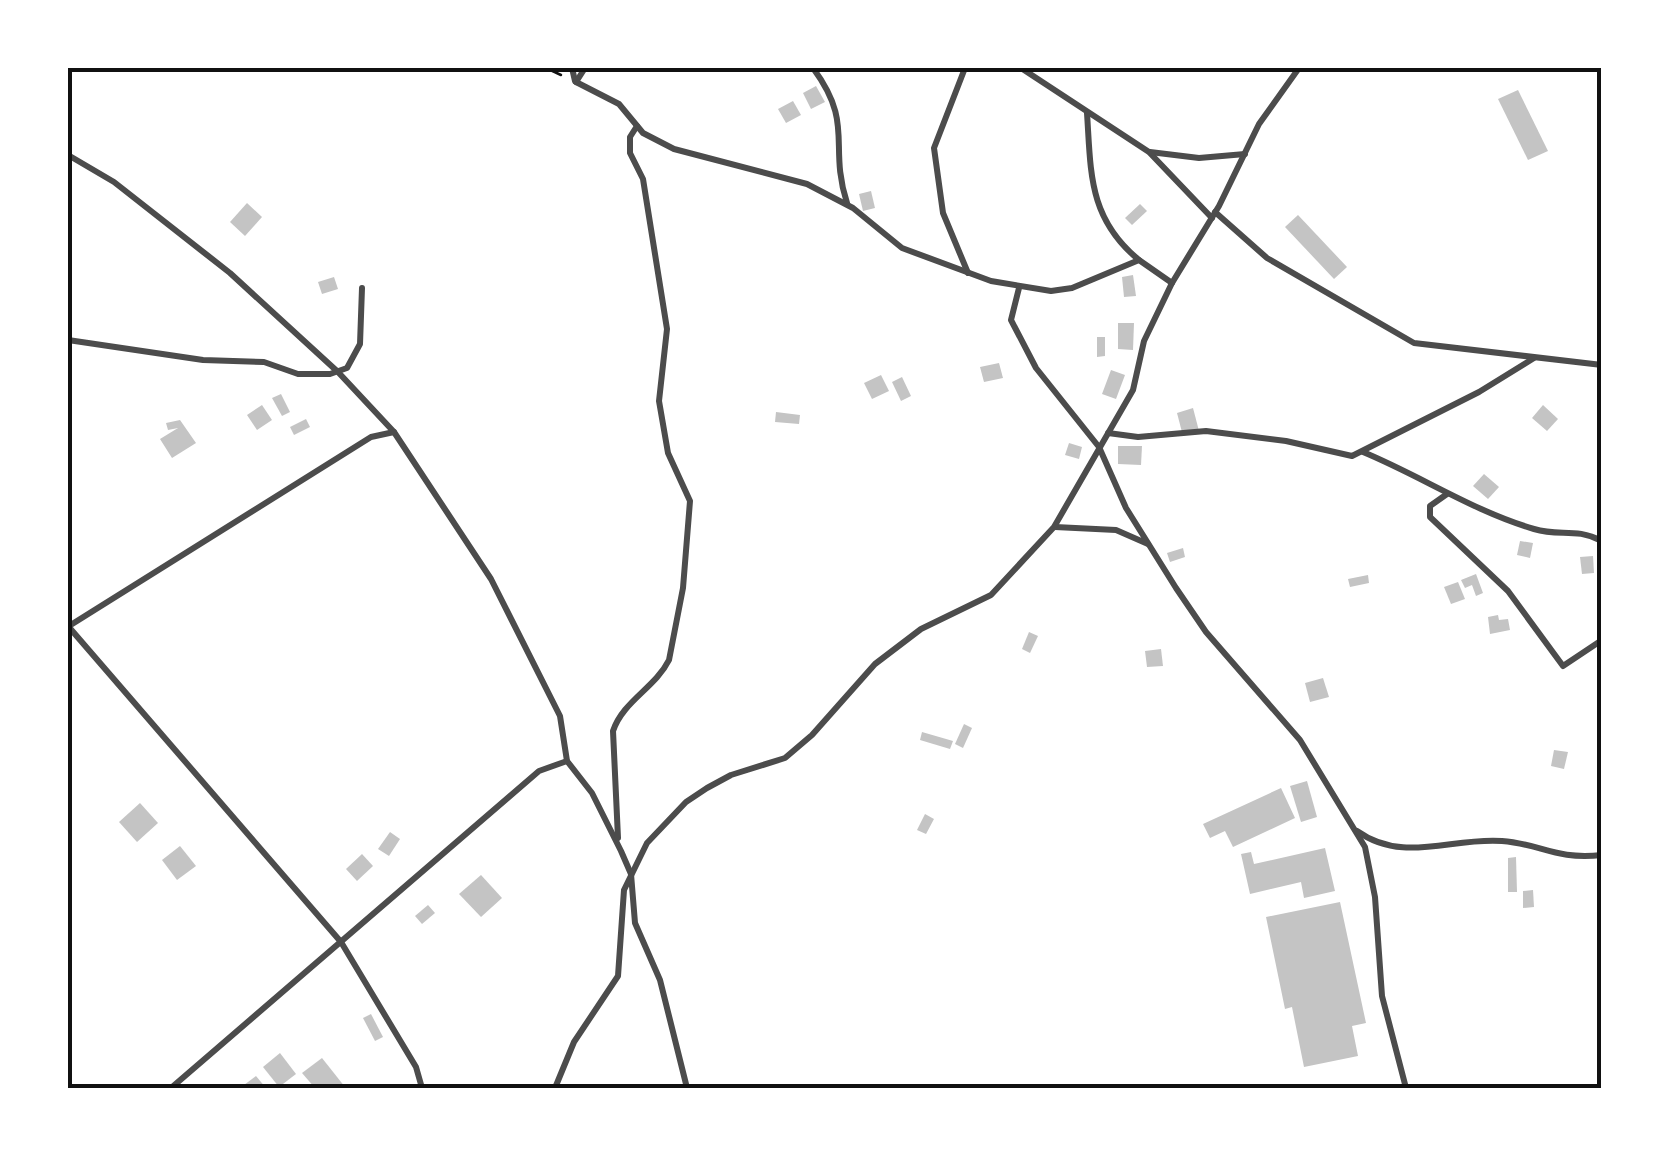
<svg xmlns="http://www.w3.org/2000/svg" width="1669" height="1156" font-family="'PT Sans Narrow',sans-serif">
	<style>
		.building { fill: #c4c4c4 }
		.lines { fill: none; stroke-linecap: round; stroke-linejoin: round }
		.path { stroke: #111; stroke-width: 2.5 }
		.minor { stroke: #4c4c4c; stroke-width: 6 }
		.neatline { fill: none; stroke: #111; stroke-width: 4 }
	</style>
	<rect width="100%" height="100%" fill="#fff"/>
	<g class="building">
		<polygon points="816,86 825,102 811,109 803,93"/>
		<polygon points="1518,90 1548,151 1528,160 1498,99"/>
		<polygon points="793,101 801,115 786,123 778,109"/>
		<polygon points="871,191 875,208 863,211 859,194"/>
		<polygon points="247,203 262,217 245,236 230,222"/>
		<polygon points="1140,204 1147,211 1132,225 1125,218"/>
		<polygon points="1298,215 1347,267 1334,279 1285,227"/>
		<polygon points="1133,275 1136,296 1124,297 1122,277"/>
		<polygon points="334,277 338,289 322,294 318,282"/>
		<polygon points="1118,323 1134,323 1133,350 1118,349"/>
		<polygon points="1097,337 1105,337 1105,356 1097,357"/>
		<polygon points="999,363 1003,378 984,382 980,367"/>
		<polygon points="1111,370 1125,375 1116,399 1102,394"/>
		<polygon points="881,375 889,391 872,399 864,383"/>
		<polygon points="902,377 911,396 901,401 892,382"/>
		<polygon points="281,394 290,412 282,416 272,398"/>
		<polygon points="262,405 272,420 257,430 247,415"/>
		<polygon points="1543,405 1558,419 1547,431 1532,418"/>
		<polygon points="1193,408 1199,431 1183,436 1177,413"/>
		<polygon points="776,412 800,415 799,424 775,422"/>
		<polygon points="306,419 310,427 294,435 290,427"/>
		<polygon points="180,420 196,443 172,458 160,439 178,428 168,430 166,423"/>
		<polygon points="1069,443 1082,447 1079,459 1065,455"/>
		<polygon points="1118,446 1142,446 1141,465 1118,464"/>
		<polygon points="1484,474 1499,487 1488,499 1473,486"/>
		<polygon points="1520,541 1533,543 1530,558 1517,555"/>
		<polygon points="1183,548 1185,557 1170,562 1167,553"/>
		<polygon points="1593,556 1594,573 1582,574 1580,557"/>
		<polygon points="1476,574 1483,593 1476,596 1472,585 1465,588 1461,580"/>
		<polygon points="1368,575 1369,583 1350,587 1348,579"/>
		<polygon points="1458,582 1465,599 1451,604 1444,587"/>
		<polygon points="1498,615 1499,620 1508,619 1510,630 1490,634 1488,617"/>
		<polygon points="1029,632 1038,636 1030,653 1022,649"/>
		<polygon points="1161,649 1163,666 1147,667 1145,651"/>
		<polygon points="1323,678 1329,697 1310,702 1305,683"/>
		<polygon points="964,724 972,728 963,748 955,744"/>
		<polygon points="922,732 953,741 950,749 920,740"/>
		<polygon points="1554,750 1568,752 1564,769 1551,766"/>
		<polygon points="1307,781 1317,817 1301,822 1290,786"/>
		<polygon points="1281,788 1295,818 1233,847 1225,831 1210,838 1203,824"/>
		<polygon points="140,803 158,823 137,842 119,822"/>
		<polygon points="925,814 934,819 926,834 917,830"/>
		<polygon points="390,832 400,839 389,856 378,849"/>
		<polygon points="180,846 196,866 177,880 162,860"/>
		<polygon points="1325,848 1335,891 1304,898 1301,882 1250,894 1241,854 1251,852 1254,864"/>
		<polygon points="362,854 373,866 357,881 346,869"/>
		<polygon points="1516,857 1517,892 1508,892 1508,858"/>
		<polygon points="481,875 502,898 481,917 459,894"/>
		<polygon points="1533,890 1534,907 1523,908 1523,891"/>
		<polygon points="1340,902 1366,1023 1352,1026 1358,1056 1304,1067 1292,1007 1285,1009 1266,917"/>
		<polygon points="428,905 435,913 422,924 415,916"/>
		<polygon points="371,1014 383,1037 375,1041 363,1018"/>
		<polygon points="280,1053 296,1074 279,1087 263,1067"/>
		<polygon points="322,1058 345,1087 343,1088 315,1088 302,1073"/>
		<polygon points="256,1076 266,1088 240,1088"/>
	</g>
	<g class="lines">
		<polyline class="path" points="546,68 561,75"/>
		<g class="minor">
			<polyline points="572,68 575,81"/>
			<path d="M 813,68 C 855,125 828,144 847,203"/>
			<polyline points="965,68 934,148 943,213 968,273"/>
			<polyline points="1021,68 1149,152 1212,218"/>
			<polyline points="576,82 619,104 643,133 674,149 807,184 853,208 902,248 991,281 1051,291 1072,288 1139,260 1172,283"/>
			<polyline points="576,82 585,68"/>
			<path d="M 1087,113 C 1091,172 1088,218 1139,260"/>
			<polyline points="1150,152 1199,158 1245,154"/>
			<polyline points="68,155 114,182 230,273 338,372 394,432 491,579 560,716 567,761 592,793 621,851 631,874 635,923 660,980 687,1088"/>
			<polyline points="1215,212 1267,258 1414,343 1602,365"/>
			<polyline points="1019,288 1011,320 1036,368 1099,447 1126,508 1176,588 1206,632 1300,740 1365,847 1375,897 1382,996 1406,1088"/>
			<polyline points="68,340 203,360 264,362 298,374 330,374 347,368 360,344 362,288"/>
			<polyline points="1108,433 1138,437 1206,431 1286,441 1352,456 1479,392 1534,358"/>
			<path d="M 1363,452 C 1421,476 1473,511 1534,529 C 1560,537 1575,527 1602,541"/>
			<polyline points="1447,494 1430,506 1430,517 1508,591 1563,666 1602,640"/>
			<polyline points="1055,527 1116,530 1148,544"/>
			<polyline points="68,626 341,942 416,1067 422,1088"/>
			<polyline points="69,626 371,437 394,432"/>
			<path d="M 1357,831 C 1403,864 1451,837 1502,841 C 1542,844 1554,860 1602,855"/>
			<path d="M 618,838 L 613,731 C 623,701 655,688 669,660 L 683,588 L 690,501 L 668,453 L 659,401 L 667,329 L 643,179 L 630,153 L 630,137 L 637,126"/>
			<polyline points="171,1088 539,771 567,761"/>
			<polyline points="555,1088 574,1042 618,976 624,890 647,843 686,802 707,788 731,775 785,758 812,735 875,664 921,629 991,595 1054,527 1133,390 1144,341 1172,283 1219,206 1259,124 1299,68"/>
		</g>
	</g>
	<rect width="1669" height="1156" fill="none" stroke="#ffffff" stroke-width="140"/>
	<rect x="70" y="70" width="1529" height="1016" class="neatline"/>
</svg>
